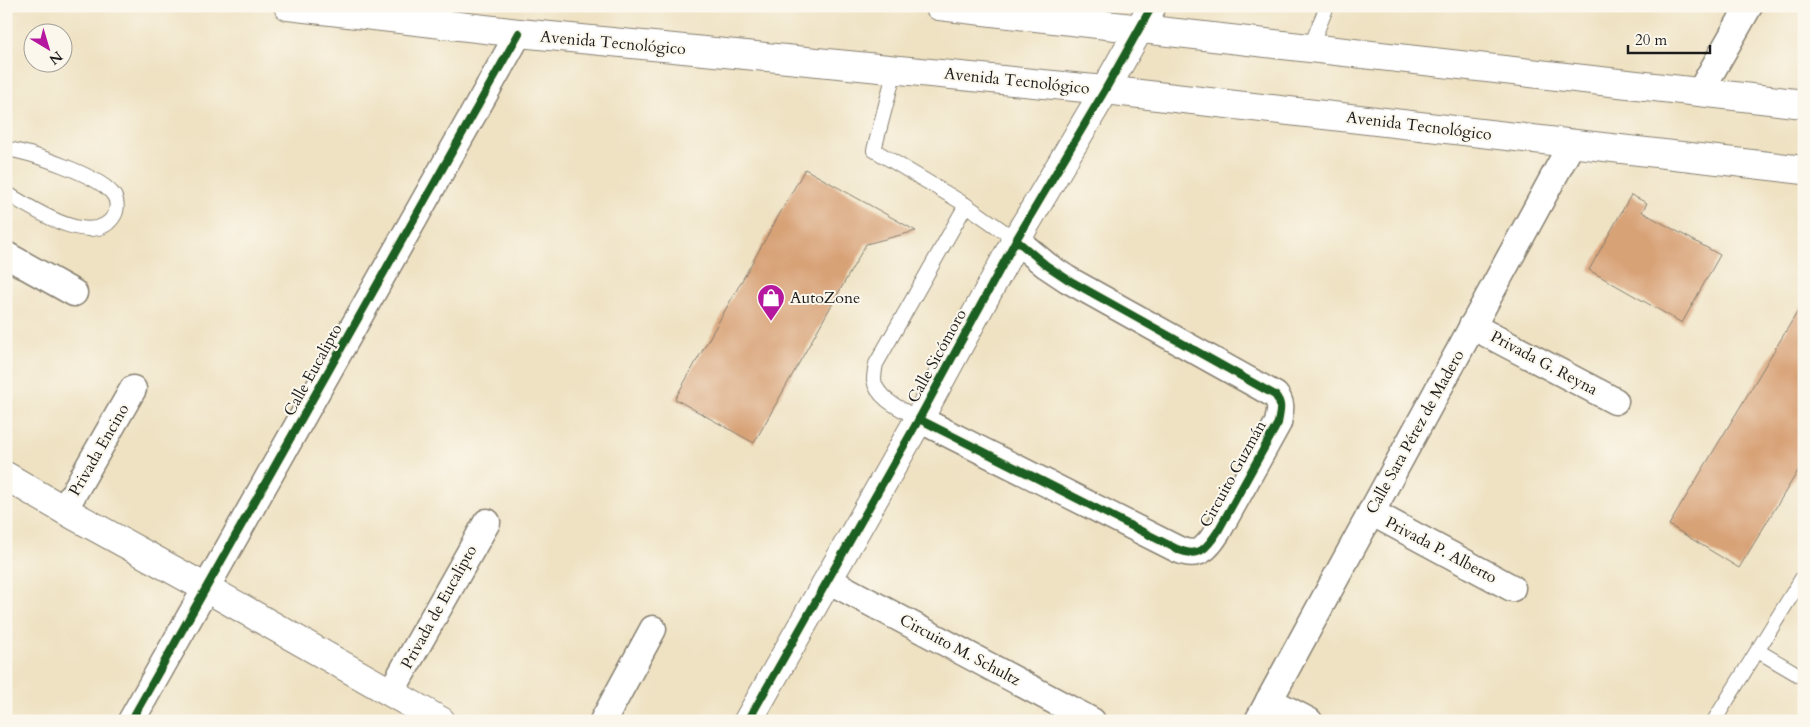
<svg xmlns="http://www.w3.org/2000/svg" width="1810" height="727" font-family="Cardo,serif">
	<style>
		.building { fill: #d8a277 }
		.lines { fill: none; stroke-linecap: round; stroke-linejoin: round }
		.service-casing { stroke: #867f70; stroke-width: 16 }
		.minor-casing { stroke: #867f70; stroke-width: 29 }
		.tertiary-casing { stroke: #867f70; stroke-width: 30 }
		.secondary-casing { stroke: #867f70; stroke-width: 30 }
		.primary-casing { stroke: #867f70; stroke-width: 30 }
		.service { stroke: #fff; stroke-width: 14 }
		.minor { stroke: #fff; stroke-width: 26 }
		.tertiary { stroke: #fff; stroke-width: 28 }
		.secondary { stroke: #fff; stroke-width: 28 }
		.primary { stroke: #fff; stroke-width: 28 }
		.cycleway-casing { stroke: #fbf7ec; stroke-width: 11 }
		.cycleway { stroke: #1b5e20; stroke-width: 8 }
		.labels { text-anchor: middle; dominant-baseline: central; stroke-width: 4; stroke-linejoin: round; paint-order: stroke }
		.street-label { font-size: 16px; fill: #1c1c1c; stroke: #fbf7ec }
		.poi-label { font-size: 16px; fill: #1c1c1c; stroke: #fbf7ec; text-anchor: start }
	</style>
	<rect width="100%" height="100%" fill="#fbf7ec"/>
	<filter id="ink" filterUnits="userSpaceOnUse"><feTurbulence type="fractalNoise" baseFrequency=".02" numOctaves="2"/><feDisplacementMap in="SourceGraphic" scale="10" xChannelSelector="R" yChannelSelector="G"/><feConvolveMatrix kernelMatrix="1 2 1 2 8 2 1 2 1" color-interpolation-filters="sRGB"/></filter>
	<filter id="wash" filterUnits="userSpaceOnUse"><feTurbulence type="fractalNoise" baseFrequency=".0096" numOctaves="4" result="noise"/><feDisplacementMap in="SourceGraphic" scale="20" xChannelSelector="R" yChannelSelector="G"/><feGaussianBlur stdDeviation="1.12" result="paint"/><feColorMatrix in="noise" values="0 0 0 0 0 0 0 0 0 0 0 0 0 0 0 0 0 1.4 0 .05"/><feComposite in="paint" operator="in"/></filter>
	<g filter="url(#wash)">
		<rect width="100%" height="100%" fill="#efe2c3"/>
		<g id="blocks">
			<g class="building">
				<polygon points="805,169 916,231 866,244 754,443 675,399"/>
				<polygon points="1631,195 1647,203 1642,212 1720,255 1682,323 1589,270"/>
				<polygon points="1804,301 1804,461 1739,568 1669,525"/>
			</g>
		</g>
	</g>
	<g filter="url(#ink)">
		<use href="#blocks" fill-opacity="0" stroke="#867f70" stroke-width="1"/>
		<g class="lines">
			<defs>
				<g id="service">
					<polyline points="1310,48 1327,6"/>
					<path d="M 895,70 L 874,150 L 966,205 L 876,364 C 875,369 874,376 874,380 C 877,400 904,410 919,419"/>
					<path d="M 6,149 C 30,152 97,175 112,193 C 117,198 118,208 115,214 C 95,252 30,207 6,193"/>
					<polyline points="966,205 1016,240"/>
					<polyline points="1758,651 1804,678"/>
					<polyline points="1714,721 1804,575"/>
				</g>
				<g id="minor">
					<polyline points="1700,92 1749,6"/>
					<polyline points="6,255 74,293"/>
					<polyline points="1472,326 1615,401"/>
					<path d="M 919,419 L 1177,549 C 1199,559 1207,548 1218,531 L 1278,423 C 1280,411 1283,404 1275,395 L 1067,279 L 1046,265 L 1016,240"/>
					<polyline points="64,510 133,389"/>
					<polyline points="1371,512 1512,588"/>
					<polyline points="828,580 1092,721"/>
					<polyline points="391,692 487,522"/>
					<polyline points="1269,700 1309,721"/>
					<polyline points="131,721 519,33"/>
					<polyline points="603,721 653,629"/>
					<polyline points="1258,721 1572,143"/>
				</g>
				<polyline id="tertiary" points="748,721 919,419 1016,240 1105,90 1152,6"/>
				<polyline id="secondary" points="6,476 64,510 206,588 441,721"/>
				<g id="primary">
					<polyline points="288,6 519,33 1105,90 1804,170"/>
					<polyline points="939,6 1804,104"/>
				</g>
			</defs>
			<use href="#service" class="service-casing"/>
			<use href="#minor" class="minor-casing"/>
			<use href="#tertiary" class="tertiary-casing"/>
			<use href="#secondary" class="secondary-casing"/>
			<use href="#primary" class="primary-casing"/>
			<use href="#service" class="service"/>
			<use href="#minor" class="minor"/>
			<use href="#tertiary" class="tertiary"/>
			<use href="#secondary" class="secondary"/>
			<use href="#primary" class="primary"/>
			<defs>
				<g id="cycleway">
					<path d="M 919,419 L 1177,549 C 1199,559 1207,548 1218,531 L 1278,423 C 1280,411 1283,404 1275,395 L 1067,279 L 1046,265 L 1016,240"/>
					<polyline points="131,721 519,33"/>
					<polyline points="748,721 919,419 1016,240 1105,90 1152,6"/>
				</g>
			</defs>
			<use href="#cycleway" class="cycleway-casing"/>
			<use href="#cycleway" class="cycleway"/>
		</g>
	</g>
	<defs>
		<symbol id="shop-pin" viewBox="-11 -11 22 30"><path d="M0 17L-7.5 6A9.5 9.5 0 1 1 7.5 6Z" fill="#b5179e" stroke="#fbf7ec"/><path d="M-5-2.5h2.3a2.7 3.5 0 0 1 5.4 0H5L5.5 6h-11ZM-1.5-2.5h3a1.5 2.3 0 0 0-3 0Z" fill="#fff"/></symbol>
	</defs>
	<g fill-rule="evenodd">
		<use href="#shop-pin" x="755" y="282" width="32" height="43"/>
	</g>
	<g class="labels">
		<g class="street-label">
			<text transform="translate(613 43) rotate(5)">Avenida Tecnológico</text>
			<text transform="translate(1017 81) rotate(6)">Avenida Tecnológico</text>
			<text transform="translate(1419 126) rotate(7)">Avenida Tecnológico</text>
			<text transform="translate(937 356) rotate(-61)">Calle Sicómoro</text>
			<text transform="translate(1544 363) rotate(28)">Privada G. Reyna</text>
			<text transform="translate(313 370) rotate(-61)">Calle Eucalipto</text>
			<text transform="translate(1415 432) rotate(-61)">Calle Sara Pérez de Madero</text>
			<text transform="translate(99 450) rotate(-60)">Privada Encino</text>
			<text transform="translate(1233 474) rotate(-61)">Circuito Guzmán</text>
			<text transform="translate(1441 550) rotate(28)">Privada P. Alberto</text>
			<text transform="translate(439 607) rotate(-61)">Privada de Eucalipto</text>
			<text transform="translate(960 650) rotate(28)">Circuito M. Schultz</text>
		</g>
		<g class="poi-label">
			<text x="790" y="298">AutoZone</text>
		</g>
	</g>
	<rect width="1810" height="727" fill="none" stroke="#fbf7ec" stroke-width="25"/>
	<g transform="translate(48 48) rotate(142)"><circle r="24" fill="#fbf7ec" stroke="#a29f99"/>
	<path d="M0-4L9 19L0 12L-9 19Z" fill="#b5179e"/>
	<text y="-8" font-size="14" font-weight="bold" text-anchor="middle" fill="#1c1c1c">N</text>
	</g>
	<path d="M1628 45v8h82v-8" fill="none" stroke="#1c1c1c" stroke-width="2.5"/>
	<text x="1635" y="45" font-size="15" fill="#1c1c1c" stroke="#fbf7ec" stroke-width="4" paint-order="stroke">20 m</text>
</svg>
